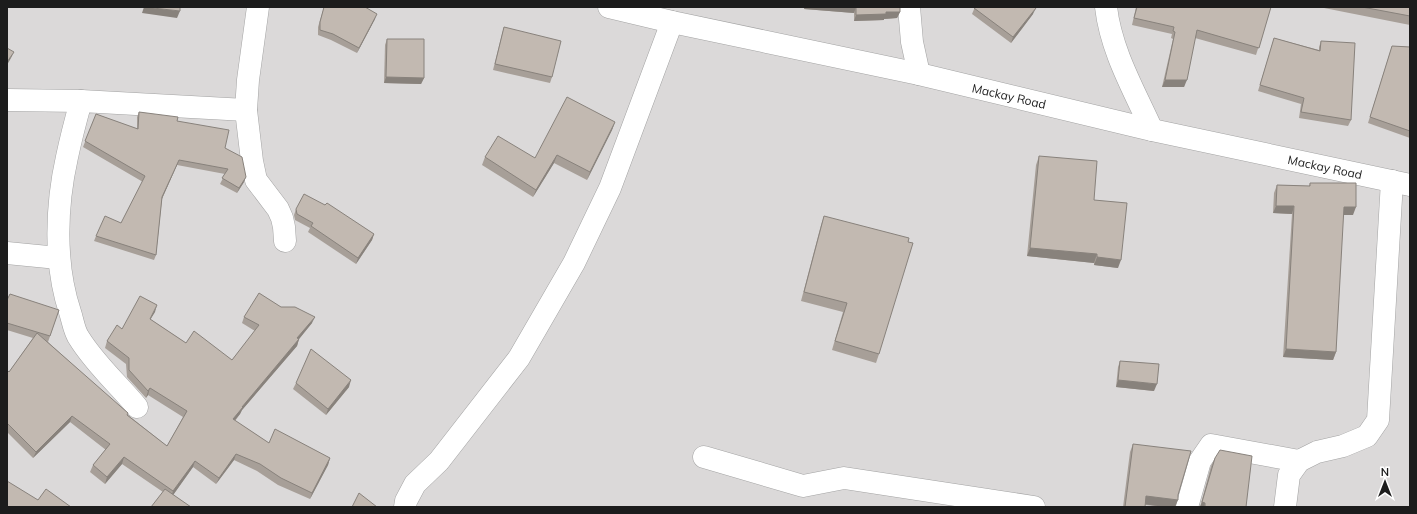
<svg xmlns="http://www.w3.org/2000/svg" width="1417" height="514" font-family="Mulish,sans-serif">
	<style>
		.residential { fill: #dbd9d9 }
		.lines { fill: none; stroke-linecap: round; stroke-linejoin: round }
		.street-casing { stroke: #a3a3a3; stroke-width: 23 }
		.street { stroke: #fff; stroke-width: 22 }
		.wall { fill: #a79f98 }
		.shaded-wall { fill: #88827c }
		.building { fill: #c2b9b1; stroke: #88827c }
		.labels { text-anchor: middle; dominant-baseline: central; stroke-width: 3; stroke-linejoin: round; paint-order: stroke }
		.street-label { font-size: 12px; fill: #1c1c1c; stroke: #fff }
	</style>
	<rect width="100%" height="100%" fill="#eeeae2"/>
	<rect class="residential" x="7" y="7" width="1403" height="500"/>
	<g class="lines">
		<defs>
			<g id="street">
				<polyline points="258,7 248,80 246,110 252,161 256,180 278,209 282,218 284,227 285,241"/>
				<polyline points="609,7 672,22 919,74 1152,130 1410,185"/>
				<polyline points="909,7 912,42 919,74"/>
				<path d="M 1106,7 C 1111,51 1134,90 1152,130"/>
				<polyline points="7,100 81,101"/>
				<polyline points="7,253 58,258"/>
				<path d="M 137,407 C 118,384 95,364 79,338 C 74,331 73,321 70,312 C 54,264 56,206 67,157 C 71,138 76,119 81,101 L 246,110"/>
				<polyline points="704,457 803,486 844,478 1034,507"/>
				<polyline points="405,507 406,501 415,484 439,461 519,358 574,263 610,188 672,22"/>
				<polyline points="1187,507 1200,461 1211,445 1299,461"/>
				<polyline points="1285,507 1289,475 1299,461 1317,452 1343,446 1367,436 1378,420 1392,181"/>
			</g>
		</defs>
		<use href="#street" class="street-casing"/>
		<use href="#street" class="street"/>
	</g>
	<g class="wall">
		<polygon points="324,7 375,19 357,53 331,40 318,35 318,27"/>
		<polygon points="804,7 900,7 900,12 897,18 884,19 884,20 854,21 854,13 804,9"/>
		<polygon points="975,7 1033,14 1011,43 972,14"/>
		<polygon points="1136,7 1271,7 1256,55 1195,38 1184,87 1162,87 1173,39 1171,38 1172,34 1132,25"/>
		<polygon points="1319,7 1410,7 1410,25"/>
		<polygon points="504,27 552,77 550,83 493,70 502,34"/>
		<polygon points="1274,38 1319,50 1319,47 1321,41 1351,120 1348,126 1299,118 1301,104 1258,91"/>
		<polygon points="387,39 424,78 421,84 384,83 385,45"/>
		<polygon points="1392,46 1410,47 1410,138 1368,123"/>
		<polygon points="139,112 177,121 225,148 244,182 237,193 220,184 225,174 177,165 162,199 156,255 154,260 94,241 96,236 121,223 143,182 83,147 96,114 137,129 137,117"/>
		<polygon points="615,122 612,130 587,180 554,163 533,197 482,165 485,157 535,158"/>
		<polygon points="1039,156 1094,200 1118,268 1094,265 1094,263 1027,256 1036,165"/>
		<polygon points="1310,183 1353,215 1343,215 1336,352 1333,360 1283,357 1292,214 1273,213 1274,193 1277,185 1309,186"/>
		<polygon points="296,209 374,234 372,240 356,264 308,232 310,228 295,220 294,215"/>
		<polygon points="824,216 879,354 876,363 832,350 843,312 801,301 821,225"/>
		<polygon points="7,300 59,310 48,342 128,415 167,446 183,417 148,395 146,398 127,377 126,364 105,348 107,341 122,329 155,312 150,319 186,343 232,360 255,331 242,323 244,317 281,307 312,323 299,339 297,346 242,410 240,414 235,421 269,443 330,458 328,465 310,499 278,485 257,471 234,460 216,484 193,467 173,495 163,492 122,464 105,484 90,472 93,465 106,450 70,422 33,458 7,432 7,370 9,372 33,338 7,330"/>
		<polygon points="1120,361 1154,391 1116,387 1118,367"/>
		<polygon points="296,383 349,387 326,415 293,389"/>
		<polygon points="1133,444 1178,495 1175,507 1165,507 1145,505 1145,507 1123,507 1130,452"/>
		<polygon points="1215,458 1246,507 1200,507 1211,466"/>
	</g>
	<g class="shaded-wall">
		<polygon points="144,7 180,11 177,18 142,13"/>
		<polygon points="805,7 856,7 854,13 804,9"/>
		<polygon points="1036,8 1033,14 1011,43 1013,37"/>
		<polygon points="886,12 900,12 897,18 884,19 884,20 854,21 856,15"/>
		<polygon points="377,14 375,19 357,53 359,48"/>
		<polygon points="14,52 11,58 7,65 7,62"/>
		<polygon points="386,77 424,78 421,84 384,83"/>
		<polygon points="1165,80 1187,80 1184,87 1162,87"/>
		<polygon points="615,122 612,130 587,180 590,172"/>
		<polygon points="557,155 554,163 533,197 536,190"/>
		<polygon points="179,160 177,165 160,203 162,197"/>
		<polygon points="246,177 244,182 237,193 239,188"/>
		<polygon points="1276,206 1294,206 1292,214 1273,213"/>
		<polygon points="1344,207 1356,207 1353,215 1341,215"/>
		<polygon points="374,234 372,240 356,264 358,258"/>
		<polygon points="1030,248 1097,254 1094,263 1027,256"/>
		<polygon points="1097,257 1121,260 1118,268 1094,265"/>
		<polygon points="157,305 155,312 147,325"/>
		<polygon points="315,317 312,323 295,344 297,338"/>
		<polygon points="299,339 297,346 242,410 240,414 230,426 233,419 242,407"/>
		<polygon points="1286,349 1336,352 1333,360 1283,357"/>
		<polygon points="351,380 349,387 326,415 328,409"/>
		<polygon points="1118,380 1157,384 1154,391 1116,387"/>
		<polygon points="150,388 148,395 146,398 148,391"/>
		<polygon points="72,416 70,422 33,458 36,452"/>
		<polygon points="236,454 234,460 216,484 219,478"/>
		<polygon points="124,457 122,464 105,484 107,477"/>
		<polygon points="330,458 328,465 310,499 312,493"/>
		<polygon points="195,461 193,467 171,498 173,491"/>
		<polygon points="1146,496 1178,500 1175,507 1165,507 1143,504"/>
		<polygon points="1202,502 1205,503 1204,507 1200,507"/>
	</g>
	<g class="building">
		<polygon points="144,7 180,7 180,11"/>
		<polygon points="324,7 365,7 377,14 359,48 333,34 320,30 320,22"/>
		<polygon points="856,7 900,7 900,12 886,12 886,14 856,15"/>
		<polygon points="975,7 1035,7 1036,8 1013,37 974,8"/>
		<polygon points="1137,7 1271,7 1259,48 1197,30 1187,80 1165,80 1175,32 1173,31 1174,27 1134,18"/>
		<polygon points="1362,7 1410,7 1410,16"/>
		<polygon points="504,27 561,41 552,77 495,64"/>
		<polygon points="1274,38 1320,51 1321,41 1355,43 1351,120 1301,112 1304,98 1260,85"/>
		<polygon points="387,39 424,39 424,78 386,77"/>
		<polygon points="1392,46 1410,47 1410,131 1370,117"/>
		<polygon points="7,48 14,52 7,62"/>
		<polygon points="567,97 615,122 590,172 557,155 536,190 485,157 498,136 535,158"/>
		<polygon points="139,112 178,117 177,121 229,130 225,148 242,157 246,177 239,188 222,178 228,169 179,160 162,197 156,255 96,236 105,216 121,223 145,176 85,141 96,114 138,129"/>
		<polygon points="1039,156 1097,161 1094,200 1127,203 1121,260 1097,257 1097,254 1030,248"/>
		<polygon points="1310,183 1356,183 1356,207 1344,207 1336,352 1286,349 1294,206 1276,206 1277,185 1310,186"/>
		<polygon points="304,194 325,205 327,203 374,234 358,258 311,226 313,223 297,214 296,209"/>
		<polygon points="824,216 909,238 908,242 913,243 879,354 835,341 847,303 804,292"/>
		<polygon points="259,293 281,307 295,307 315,317 297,338 299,339 242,407 243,407 233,419 269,443 275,429 330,458 312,493 281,478 260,464 236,454 219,478 195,461 173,491 124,457 107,477 93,465 110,444 72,416 36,452 7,423 7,370 9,372 37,333 128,413 127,415 167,446 187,411 150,388 148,391 129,370 129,358 107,341 117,325 122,329 140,296 157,305 150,319 186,343 194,331 232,360 259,325 244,317"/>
		<polygon points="10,294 59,310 50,336 7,323 7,300"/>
		<polygon points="311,349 351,380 328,409 296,383"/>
		<polygon points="1120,361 1159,364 1157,384 1118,380"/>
		<polygon points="1133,444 1191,451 1178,495 1178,500 1146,496 1145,507 1125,507"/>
		<polygon points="1220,450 1252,456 1246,507 1205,507 1205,503 1202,502 1215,458"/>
		<polygon points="7,481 38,500 46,489 71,507 7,507"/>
		<polygon points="165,489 191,507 151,507"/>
		<polygon points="359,493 377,507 352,507"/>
	</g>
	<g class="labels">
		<g class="street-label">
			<text transform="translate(1009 96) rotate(13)">Mackay Road</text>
			<text transform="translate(1325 167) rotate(12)">Mackay Road</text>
		</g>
	</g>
	<rect width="1417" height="514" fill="none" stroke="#1c1c1c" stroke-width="16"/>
	<g transform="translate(1385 482)" stroke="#ffffff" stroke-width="3" paint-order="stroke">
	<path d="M0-3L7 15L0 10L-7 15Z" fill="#1c1c1c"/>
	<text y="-6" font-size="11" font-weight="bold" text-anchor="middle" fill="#1c1c1c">N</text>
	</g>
</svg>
